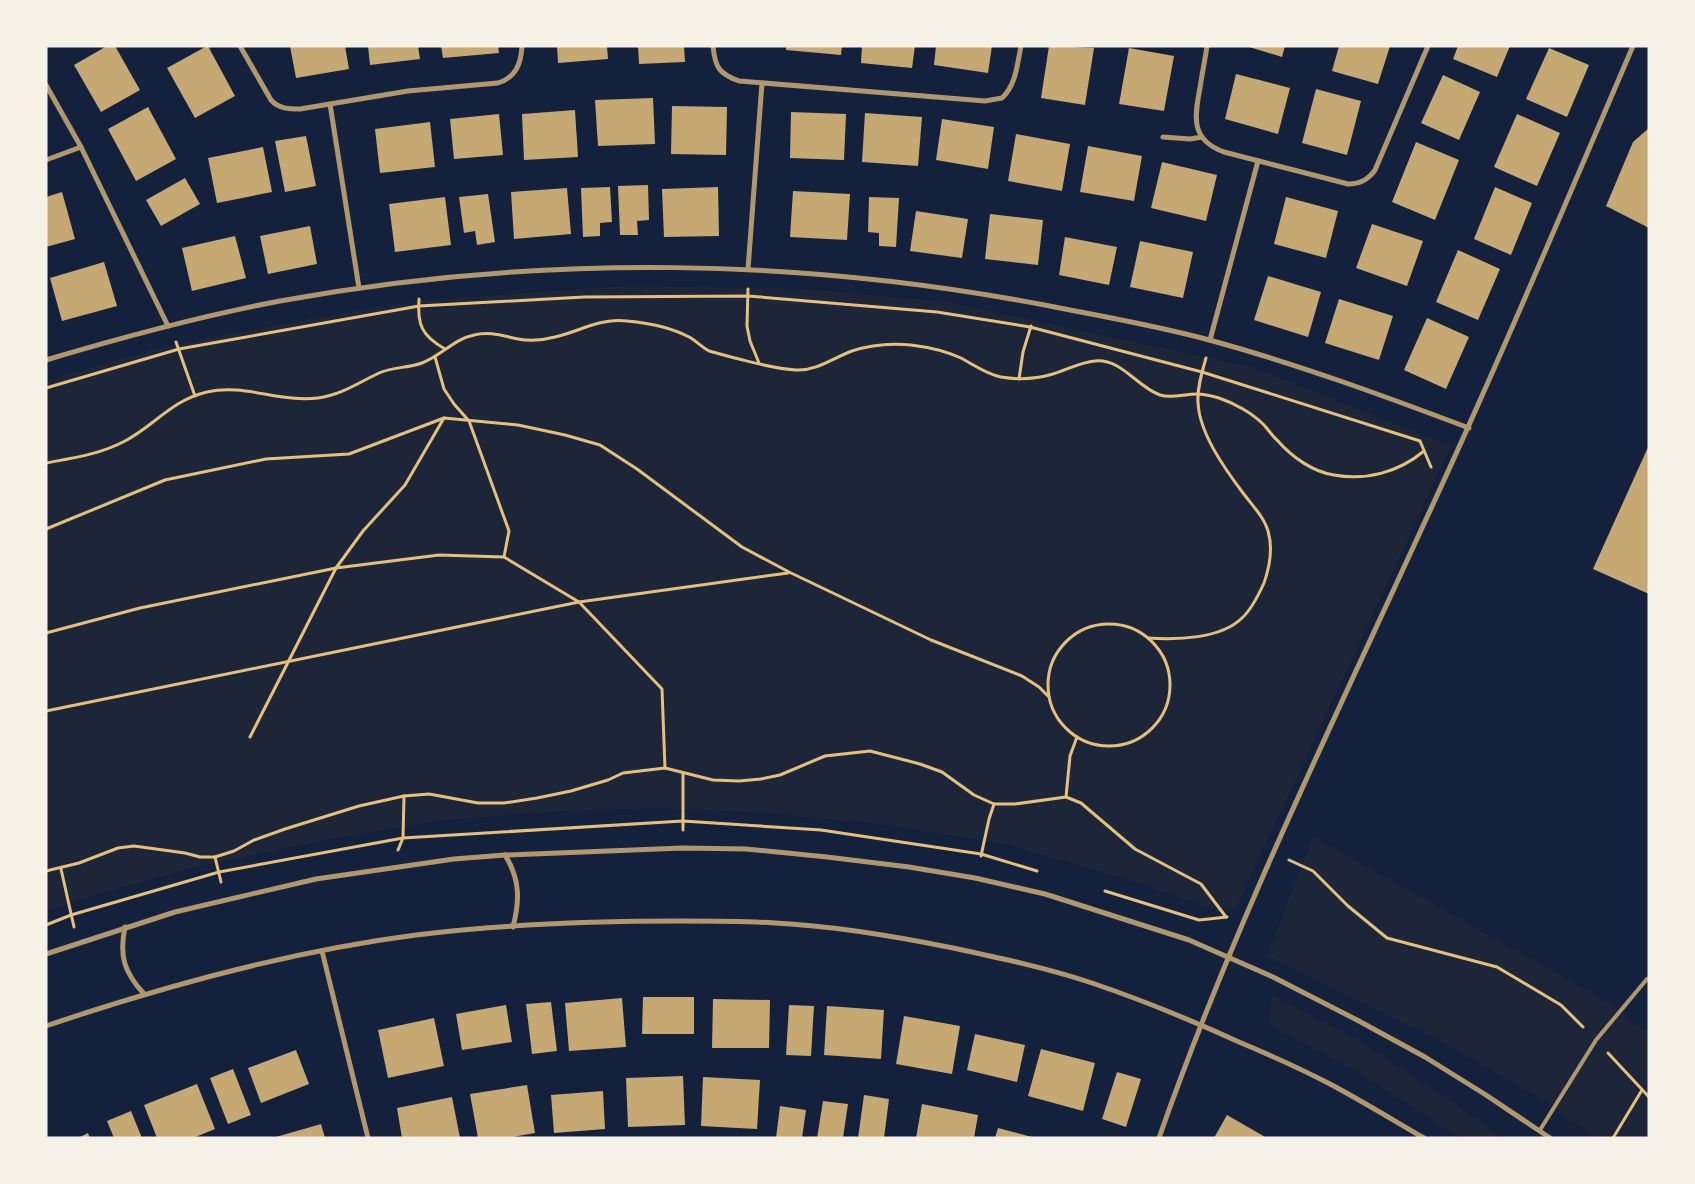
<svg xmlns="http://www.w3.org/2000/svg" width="1695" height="1184" font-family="Karla,sans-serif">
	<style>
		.green { fill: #1d2539 }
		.building { fill: #c6a872 }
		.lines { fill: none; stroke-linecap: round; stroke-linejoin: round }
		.path { stroke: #e5c07b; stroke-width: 3 }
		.service { stroke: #b1986c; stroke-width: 4 }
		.minor { stroke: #b1986c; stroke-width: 5 }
	</style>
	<rect width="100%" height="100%" fill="#14213d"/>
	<g class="green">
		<polygon points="629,286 804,289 947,302 1251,367 1451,446 1236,907 1223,912 1133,881 1009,845 880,824 750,812 657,808 563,811 445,820 320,841 191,868 95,895 46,912 46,381 159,348 304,320 425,300"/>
		<polygon points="1313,837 1604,1000 1649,1034 1649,1138 1593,1138 1553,1105 1443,1042 1267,956"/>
		<polygon points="1272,995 1357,1040 1449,1100 1502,1138 1460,1138 1362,1074 1270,1025"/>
	</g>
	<g class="building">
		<polygon points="107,46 115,46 140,90 101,112 74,65"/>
		<polygon points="207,46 208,46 235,96 195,118 167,68"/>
		<polygon points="290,46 345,46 349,69 296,78"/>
		<polygon points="368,46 418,46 420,59 370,65"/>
		<polygon points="441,46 498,46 499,53 443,58"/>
		<polygon points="557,46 607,46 608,59 558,63"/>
		<polygon points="638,46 684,46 685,62 639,64"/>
		<polygon points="786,46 842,46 841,55 786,50"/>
		<polygon points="862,46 915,46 912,68 861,63"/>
		<polygon points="936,46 992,46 988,73 934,65"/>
		<polygon points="1049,46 1094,48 1085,105 1041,98"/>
		<polygon points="1246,46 1285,46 1282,57"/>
		<polygon points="1339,46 1390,46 1378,84 1332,71"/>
		<polygon points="1458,46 1510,46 1497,77 1453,59"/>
		<polygon points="1129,48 1174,56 1164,111 1119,104"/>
		<polygon points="1549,48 1589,65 1567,117 1526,99"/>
		<polygon points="1236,74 1290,88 1278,134 1225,119"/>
		<polygon points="1443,75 1480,92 1459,140 1421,123"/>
		<polygon points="1316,89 1361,101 1347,155 1302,143"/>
		<polygon points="653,98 655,144 598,146 595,100"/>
		<polygon points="672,106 727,107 726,155 671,154"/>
		<polygon points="148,107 176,159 136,181 108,129"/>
		<polygon points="575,110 578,157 524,160 522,114"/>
		<polygon points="791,112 846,114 844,160 790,158"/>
		<polygon points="865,113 922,117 918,166 862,162"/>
		<polygon points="499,114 503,155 454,159 450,119"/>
		<polygon points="1517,114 1560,133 1537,186 1494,167"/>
		<polygon points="942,119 994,127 988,169 936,160"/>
		<polygon points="430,122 435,167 380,173 375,129"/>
		<polygon points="1649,128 1649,228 1606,206 1633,142"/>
		<polygon points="1016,134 1070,144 1062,191 1008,181"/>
		<polygon points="306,136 316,186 285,192 275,141"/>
		<polygon points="1416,142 1459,160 1435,220 1392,202"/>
		<polygon points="1088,146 1142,156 1134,201 1080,192"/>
		<polygon points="263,147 272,192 217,203 208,158"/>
		<polygon points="1162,162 1217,175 1206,221 1151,208"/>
		<polygon points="185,178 200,204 161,226 146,200"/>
		<polygon points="648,185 649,220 637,221 638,235 620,235 618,186"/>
		<polygon points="610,187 612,222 600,223 600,236 583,237 581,188"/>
		<polygon points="718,187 719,236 664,237 662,189"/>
		<polygon points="1495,187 1532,203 1511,255 1474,239"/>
		<polygon points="567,188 571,234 514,239 511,192"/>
		<polygon points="793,191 850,194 847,240 790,237"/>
		<polygon points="62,192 75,239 46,247 46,197"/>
		<polygon points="488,194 495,242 477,245 475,231 464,233 459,197"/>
		<polygon points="445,197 451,245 395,252 389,204"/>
		<polygon points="869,197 899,198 896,247 879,246 879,233 868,232"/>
		<polygon points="1286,197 1338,211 1326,258 1274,244"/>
		<polygon points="916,211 968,219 962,258 910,251"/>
		<polygon points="990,214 1043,220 1038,265 985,259"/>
		<polygon points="1372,224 1423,241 1407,286 1356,268"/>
		<polygon points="310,226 317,264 268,274 260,236"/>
		<polygon points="235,236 246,278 192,291 182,248"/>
		<polygon points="1065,237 1117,247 1109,285 1059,275"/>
		<polygon points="1140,241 1193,252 1183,298 1130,287"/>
		<polygon points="1458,250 1500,269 1478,320 1436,302"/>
		<polygon points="104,262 117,306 62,321 50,278"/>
		<polygon points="1268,276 1321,292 1308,337 1254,320"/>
		<polygon points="1339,299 1393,316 1379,360 1325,343"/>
		<polygon points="1427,318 1469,337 1446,389 1404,370"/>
		<polygon points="1649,445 1649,594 1593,569"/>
		<polygon points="643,997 694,997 694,1034 642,1034"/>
		<polygon points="622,998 626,1047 569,1051 565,1003"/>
		<polygon points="713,999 770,1000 769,1048 712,1048"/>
		<polygon points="551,1002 557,1051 532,1054 526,1004"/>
		<polygon points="506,1005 512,1042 462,1050 456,1014"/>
		<polygon points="789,1005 814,1006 811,1056 786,1055"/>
		<polygon points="827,1006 884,1010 881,1059 824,1055"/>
		<polygon points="904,1016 960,1026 952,1074 896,1064"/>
		<polygon points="434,1018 444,1066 388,1078 378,1030"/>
		<polygon points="975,1034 1025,1045 1017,1082 967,1070"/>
		<polygon points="1041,1049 1095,1063 1083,1111 1028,1096"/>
		<polygon points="296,1050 309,1084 261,1103 248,1068"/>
		<polygon points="233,1069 251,1115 228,1124 210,1078"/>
		<polygon points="1117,1072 1141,1079 1126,1127 1102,1119"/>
		<polygon points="683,1076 685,1125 628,1127 626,1078"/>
		<polygon points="703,1077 760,1080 757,1129 701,1126"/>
		<polygon points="197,1084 215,1129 193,1138 157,1138 144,1105"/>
		<polygon points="527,1085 535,1133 506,1138 478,1138 470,1094"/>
		<polygon points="603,1091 605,1129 554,1133 551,1095"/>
		<polygon points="864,1095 889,1099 884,1138 858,1138"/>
		<polygon points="452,1097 460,1138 402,1138 397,1108"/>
		<polygon points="823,1101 848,1104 843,1138 817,1138"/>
		<polygon points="922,1104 978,1115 974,1138 916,1138"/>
		<polygon points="780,1106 806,1110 802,1138 776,1138"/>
		<polygon points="131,1111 142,1138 114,1138 107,1121"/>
		<polygon points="1227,1115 1267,1138 1214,1138"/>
		<polygon points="321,1124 325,1138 276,1138 276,1137"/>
		<polygon points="998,1128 1032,1137 1031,1138 995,1138"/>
		<polygon points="88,1133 90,1138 78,1138"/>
	</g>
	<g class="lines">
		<g class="path">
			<polyline points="748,289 747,326 750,341 759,363"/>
			<path d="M 419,299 C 417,325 422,336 445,349"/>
			<polyline points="176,342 195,396"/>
			<polyline points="435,357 444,389 454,404 469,421 509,531 504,557"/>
			<polyline points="1019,379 1023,352 1031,326"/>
			<polyline points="46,388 179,349 419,306 584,297 748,296 937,312 1030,327 1202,372 1420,441 1431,467"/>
			<path d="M 46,463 C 73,458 101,454 125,441 C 155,425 172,400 207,392 C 244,383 280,403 318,398 C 341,395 358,383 379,373 C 392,367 409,368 422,363 C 441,356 454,339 474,335 C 490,331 503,336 518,339 C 529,341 544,340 555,337 C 581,331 599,318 627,321 C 649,323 671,327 691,338 C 697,342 703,348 709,351 C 716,353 724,355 731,357 C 752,362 774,369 796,370 C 817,371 833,358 852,351 C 870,345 891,343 911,345 C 927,347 946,351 961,358 C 974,365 986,374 1001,377 C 1019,380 1036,379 1053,374 C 1066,370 1081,362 1095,361 C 1121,358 1137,387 1160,395 C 1172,399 1184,394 1197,394 C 1203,394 1212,396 1219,398 C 1234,403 1252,413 1263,424 C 1268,429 1272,436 1278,441 C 1292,457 1313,472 1334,475 C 1366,481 1399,472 1424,451"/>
			<polyline points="46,529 165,480 266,459 349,454 444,418 518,425 565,435 600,445 637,469 742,547 789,572 931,640 1022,676 1039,687 1049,697"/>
			<circle cx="1109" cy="685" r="61"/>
			<polyline points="46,633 140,608 336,568 439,555 504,557 579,602 662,689 665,768"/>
			<path d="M 1148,638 C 1176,640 1221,639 1242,618 C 1251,610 1259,594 1264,583 C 1270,566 1273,548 1268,531 C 1264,517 1252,505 1243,493 C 1225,469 1199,433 1198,402 C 1197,388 1202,372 1206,358"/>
			<polyline points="46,711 579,602 788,573"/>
			<polyline points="250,737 336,568 363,531 405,485 444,418"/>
			<polyline points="683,773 683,830"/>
			<polyline points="1066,797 1070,756 1077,737"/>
			<polyline points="398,850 403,838 404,796"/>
			<polyline points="981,856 989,819 994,804"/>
			<polyline points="215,857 221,882"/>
			<polyline points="1289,860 1313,871 1348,906 1387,938 1497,967 1561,1005 1583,1027"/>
			<polyline points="61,869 74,927"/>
			<polyline points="46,871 79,863 118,848 134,846 185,853 200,857 215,857 234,851 254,840 285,829 359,806 404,796 429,794 478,803 504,803 537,798 571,791 608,780 623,773 665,768 713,780 739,781 761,779 780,775 825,756 870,751 920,764 942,772 974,795 994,804 1015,804 1066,797 1081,803 1135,849 1201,884 1226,917"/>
			<polyline points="1105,891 1199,920 1227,917"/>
			<polyline points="46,925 71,915 219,872 403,838 683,821 821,830 981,854 1037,871"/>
			<polyline points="1608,1053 1649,1097"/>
			<polyline points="1613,1138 1642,1090"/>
		</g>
		<polyline class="service" points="1540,1130 1596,1040 1647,979"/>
		<g class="minor">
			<path d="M 240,46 L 271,100 C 279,109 289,109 300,109 L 408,91 L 498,83 C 516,77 521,64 522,46"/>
			<path d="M 713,46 C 715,67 719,74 739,81 L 985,101 L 1002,98 C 1016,85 1017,65 1021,46"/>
			<path d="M 1207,46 C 1205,60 1202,74 1200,88 C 1194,118 1191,140 1224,152 L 1348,184 C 1360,184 1368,180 1375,170 L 1428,46"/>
			<polyline points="46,85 81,147 168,326"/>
			<polyline points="330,104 359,288"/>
			<polyline points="1163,137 1190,139 1202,137"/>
			<polyline points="46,160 81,147"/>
			<polyline points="748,269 762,83"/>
			<polyline points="1210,340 1258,161"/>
			<path d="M 46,360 C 123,337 201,316 280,301 C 542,253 809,257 1070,310 C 1118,319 1166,328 1213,341 C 1300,365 1384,396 1469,428"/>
			<path d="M 505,855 C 520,879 520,900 513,927"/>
			<path d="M 125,927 C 119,956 124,972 144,994"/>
			<polyline points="322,951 368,1138"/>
			<polyline points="46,954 175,912 316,879 454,859 505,855 683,848 746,849 827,857 909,867 975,878 1045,894 1189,940 1273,977 1357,1020 1425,1057 1486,1095 1550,1138"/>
			<path d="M 46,1026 C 164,986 292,951 416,935 C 504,924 593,921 681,921 C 713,921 744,921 775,923 C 835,926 894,936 953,948 C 1000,958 1047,968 1092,983 C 1142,1000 1191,1020 1239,1042 C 1270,1055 1301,1069 1330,1084 C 1362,1101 1393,1120 1424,1138"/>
			<path d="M 1159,1138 C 1232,929 1330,729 1422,528 C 1496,369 1564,207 1633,46"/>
		</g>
	</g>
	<rect width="1695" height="1184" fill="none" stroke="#f6f1e7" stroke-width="95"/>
</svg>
